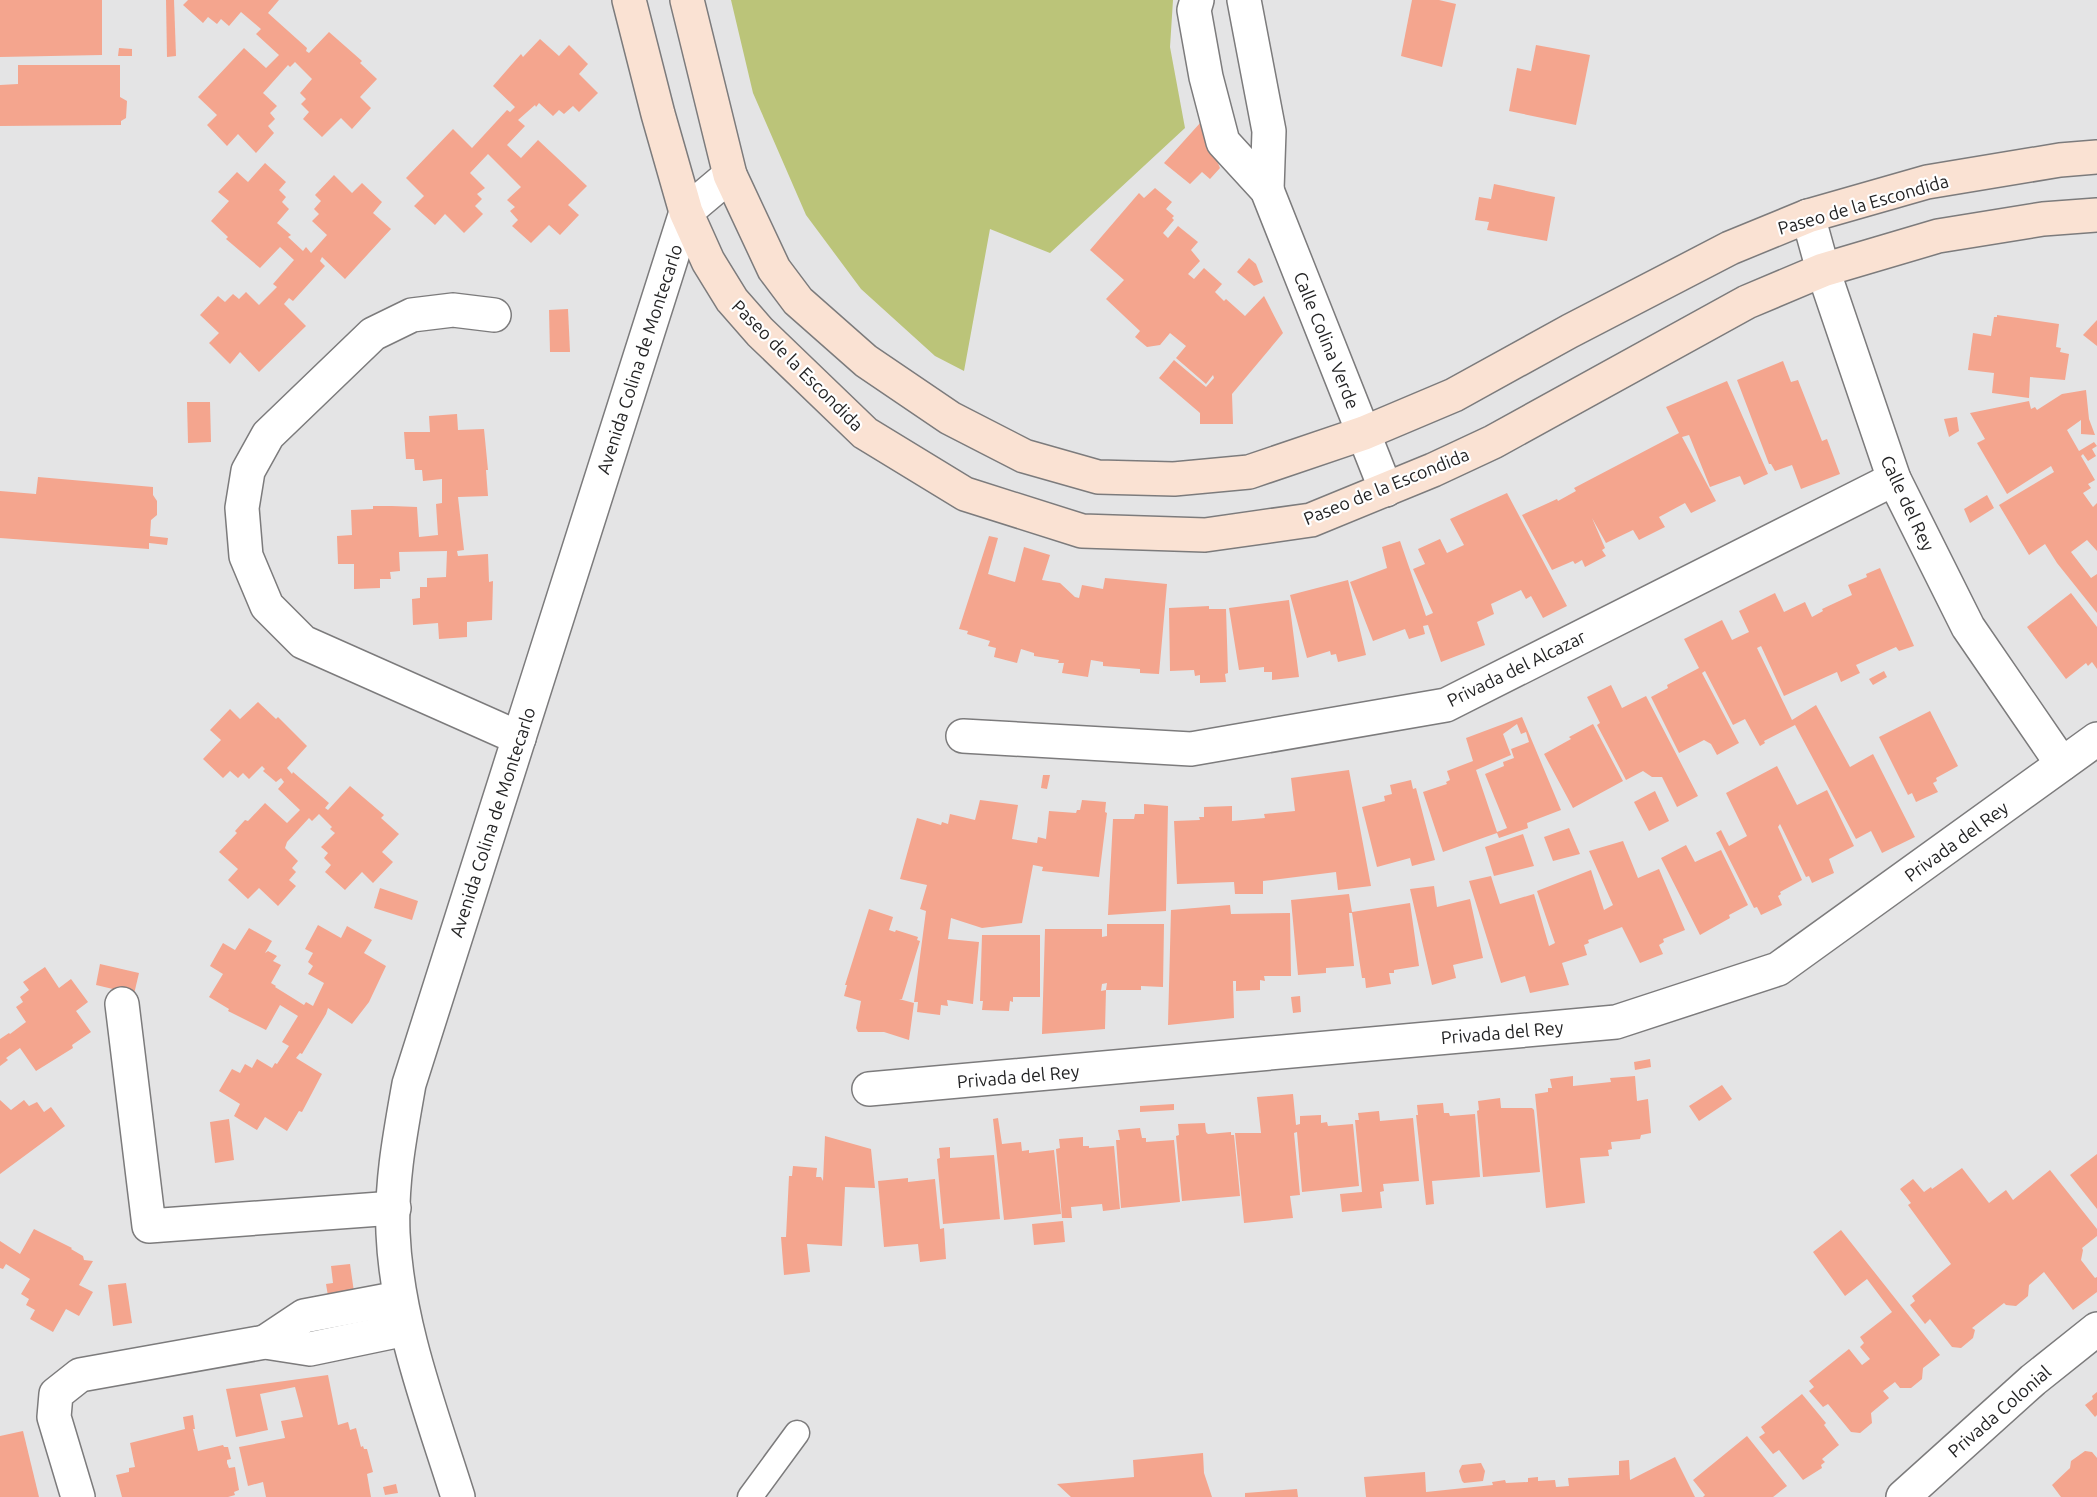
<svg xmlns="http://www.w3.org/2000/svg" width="2097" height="1497" font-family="Ubuntu,sans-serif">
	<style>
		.green { fill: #bbc479 }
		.building { fill: #f4a58e; fill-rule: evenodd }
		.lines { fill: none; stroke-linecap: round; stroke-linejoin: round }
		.service-casing { stroke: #7c7b7c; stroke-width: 27 }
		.minor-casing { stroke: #7c7b7c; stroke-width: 36 }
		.tertiary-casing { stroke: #7c7b7c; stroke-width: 36 }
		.secondary-casing { stroke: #7c7b7c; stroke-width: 36 }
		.service { stroke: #fff; stroke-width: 24 }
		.minor { stroke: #fff; stroke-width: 33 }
		.tertiary { stroke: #fff; stroke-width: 33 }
		.secondary { stroke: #fae2d3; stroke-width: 33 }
		.labels { text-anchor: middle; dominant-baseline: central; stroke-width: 4.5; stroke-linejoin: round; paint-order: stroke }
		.street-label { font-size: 18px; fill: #242425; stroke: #fff }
	</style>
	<rect width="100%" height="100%" fill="#e4e4e5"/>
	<polygon class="green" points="731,0 1173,0 1170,47 1185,128 1050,253 990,229 964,371 935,356 861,289 806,215 753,93"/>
	<g class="building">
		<polygon points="0,0 102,0 102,55 0,57"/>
		<polygon points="166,0 174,0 176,56 167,57"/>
		<polygon points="188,0 279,0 268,13 307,48 306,51 309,53 329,32 362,61 360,63 377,79 360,97 371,108 352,129 341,118 322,137 303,119 309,112 301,104 306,99 300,93 312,79 295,62 290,67 288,65 263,93 277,106 270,113 275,119 268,126 274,133 256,153 238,134 227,146 207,125 217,115 198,97 244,48 266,68 279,55 256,34 261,29 241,12 229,26 221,19 217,24 208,17 203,23 183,5"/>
		<polygon points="1412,0 1439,0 1456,4 1442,67 1401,56"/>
		<polygon points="540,39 559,56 569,45 588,64 579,74 598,93 579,112 573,106 564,114 559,110 553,116 539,103 536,107 535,105 518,120 525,126 507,145 521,158 538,140 587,186 568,205 579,215 560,235 549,225 531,243 512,226 518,220 510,211 515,207 507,200 521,187 488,154 470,173 485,188 477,194 482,199 475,206 483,214 464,233 445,214 435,225 414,206 424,196 406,178 453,129 472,148 507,110 510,112 515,107 493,86 521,54 523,57"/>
		<polygon points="1536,45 1590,55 1576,125 1509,111 1517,68 1531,71"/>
		<polygon points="119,48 132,49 132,56 118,56"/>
		<polygon points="18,65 120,65 120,97 127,101 126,118 121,121 121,125 0,126 0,85 18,84"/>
		<polygon points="1201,122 1220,168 1210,179 1202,172 1190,184 1164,163"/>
		<polygon points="265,163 286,182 279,190 286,197 282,202 289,209 277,223 291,235 288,237 303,251 306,247 311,253 327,235 312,221 319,214 314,209 321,201 315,195 334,175 352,193 362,183 382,202 373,213 391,229 345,279 322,257 320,261 325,266 293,301 289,298 284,304 306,326 259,372 240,352 230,364 209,343 219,333 200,315 218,296 225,302 233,294 239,299 246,292 259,305 277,287 273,284 294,260 280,247 260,268 226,239 228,237 211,221 229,201 218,192 237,172 248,182"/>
		<polygon points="1494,184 1555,197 1547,241 1487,230 1489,222 1475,220 1479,197 1491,199"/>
		<polygon points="1155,188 1172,202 1166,209 1174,216 1172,218 1174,220 1163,233 1168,238 1178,226 1198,242 1191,250 1200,261 1188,274 1194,279 1204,268 1222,284 1215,292 1224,301 1226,299 1245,316 1264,296 1283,333 1232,394 1233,424 1200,424 1200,413 1159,378 1174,360 1206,387 1214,378 1213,375 1206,384 1176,358 1186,346 1170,333 1160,345 1147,347 1135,337 1140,331 1106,299 1124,280 1090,250 1139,193 1144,198"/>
		<polygon points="1249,258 1256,264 1263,282 1254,286 1237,272"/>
		<polygon points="568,309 570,352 550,352 549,310"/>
		<polygon points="1997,315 2059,324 2056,347 2061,348 2060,352 2069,354 2065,380 2030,377 2029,398 1992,393 1994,373 1968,370 1973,333 1991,336 1994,317 1997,317"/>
		<polygon points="2097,320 2097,346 2083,335"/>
		<polygon points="1783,361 1791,382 1798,380 1822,441 1827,439 1840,474 1801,489 1792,465 1775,471 1771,464 1769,464 1737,380"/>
		<polygon points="1727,381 1768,474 1744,485 1740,476 1710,487 1689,435 1682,437 1716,501 1691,513 1685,503 1659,517 1665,527 1639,540 1633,530 1606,543 1592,518 1605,548 1602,550 1606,556 1585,567 1582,560 1575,564 1573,561 1552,570 1522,515 1557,499 1558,501 1576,491 1574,488 1679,433 1666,407"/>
		<polygon points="2086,390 2089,419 2095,435 2081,434 2081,420 2067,430 2079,451 2094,442 2097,446 2092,449 2096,456 2088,461 2083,454 2081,456 2095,480 2088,484 2091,488 2083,493 2093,507 2097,503 2097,551 2087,540 2071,552 2091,578 2097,574 2097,613 2057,563 2045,544 2029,555 1999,505 2054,472 2051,466 2007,494 1977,443 1985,439 1970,413 2029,401 2031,409 2035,407 2037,410 2062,394"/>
		<polygon points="187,402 210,402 211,442 188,443"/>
		<polygon points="457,414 458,430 484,429 488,470 486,470 488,496 458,497 464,550 457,551 458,556 488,554 489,582 493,581 492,620 467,622 467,637 439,639 438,623 413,625 412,599 420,598 420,587 427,587 427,578 446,577 447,551 399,552 400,571 390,572 391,579 380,579 380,588 354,589 354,564 338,564 337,536 352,535 351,510 373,509 373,506 392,506 417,507 419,537 438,535 436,504 442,503 442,479 423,481 422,470 415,470 414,459 406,459 404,432 430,432 429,416"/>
		<polygon points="1957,417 1959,431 1949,437 1944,419"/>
		<polygon points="38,477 153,487 153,495 157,501 157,515 151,520 150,536 168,538 167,545 149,543 149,549 0,538 0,491 36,494"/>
		<polygon points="1507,493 1567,606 1543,618 1531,596 1526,599 1521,590 1491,604 1494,614 1477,622 1485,645 1441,662 1428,625 1423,626 1425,634 1409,639 1405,629 1373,641 1350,582 1387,568 1382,547 1400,541 1426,616 1433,613 1413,569 1425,564 1418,549 1440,539 1447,553 1464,545 1450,519"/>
		<polygon points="1987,495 1994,508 1970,523 1964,509"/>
		<polygon points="989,536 998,538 988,574 1015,582 1024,547 1050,555 1042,580 1060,583 1075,597 1079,598 1082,585 1103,589 1105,578 1167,584 1159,674 1140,673 1140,669 1103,666 1103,662 1091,660 1088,677 1062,673 1064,663 1058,663 1059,660 1034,656 1034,653 1021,649 1017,663 994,657 996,648 988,646 990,641 967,634 968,631 959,629"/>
		<polygon points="1880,568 1914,646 1899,651 1896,647 1856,665 1860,673 1841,682 1837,672 1784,696 1761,646 1757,648 1792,720 1816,705 1850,767 1873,754 1915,837 1882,853 1871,831 1856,839 1795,725 1764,741 1765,743 1760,746 1745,719 1733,725 1705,671 1702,673 1739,743 1717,755 1711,744 1704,740 1679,753 1651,697 1668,688 1667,685 1699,668 1684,639 1722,620 1732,640 1749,632 1739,611 1775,593 1784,612 1805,602 1812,617 1823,611 1822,609 1852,595 1848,585 1867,577 1866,574"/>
		<polygon points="1348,580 1366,655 1338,662 1336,654 1331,655 1330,651 1307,658 1290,595"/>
		<polygon points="2071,593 2097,627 2097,669 2092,662 2088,666 2086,663 2066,679 2027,627"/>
		<polygon points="1289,600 1299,677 1272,680 1272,672 1264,672 1264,667 1239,670 1229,608"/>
		<polygon points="1209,606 1209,609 1226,609 1228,673 1225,674 1226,682 1200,683 1200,675 1195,676 1194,670 1170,671 1169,608"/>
		<polygon points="1884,671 1887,677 1873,685 1869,679"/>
		<polygon points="1611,685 1622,708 1646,696 1698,796 1677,807 1662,777 1652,777 1643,771 1626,780 1597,725 1600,723 1587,697"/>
		<polygon points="258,702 276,719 278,717 307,746 287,768 292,774 293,772 329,803 325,808 328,810 350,786 384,815 381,818 399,834 382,852 393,862 373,883 362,872 345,890 325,872 331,865 324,858 328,853 321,847 335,833 330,829 332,827 319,814 312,821 309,818 287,842 285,848 298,861 292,868 296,872 289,880 296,886 278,906 259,888 248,899 228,880 238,869 219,852 237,833 235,831 245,820 248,821 265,803 287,823 300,810 278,789 284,782 281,778 276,782 263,771 265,769 262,766 249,779 243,773 238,778 230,771 223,778 203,759 221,740 210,730 230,709 240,719"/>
		<polygon points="1930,711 1958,766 1936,778 1937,781 1933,783 1938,792 1916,802 1912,793 1908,795 1879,737"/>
		<path d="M 1522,717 L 1561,810 L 1527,823 L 1528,828 L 1499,838 L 1497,833 L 1443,852 L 1423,792 L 1447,784 L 1446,782 L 1450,780 L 1447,771 L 1473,761 L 1466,738 ZM 1517,724 L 1521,734 L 1526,732 L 1529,742 L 1511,749 L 1514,758 L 1503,762 L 1504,766 L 1485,774 L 1507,828 L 1497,832 L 1476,770 L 1511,755 L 1503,734 Z"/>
		<polygon points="1593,724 1623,781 1573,808 1544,754 1571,739 1569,737"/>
		<polygon points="1777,766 1797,805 1827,790 1854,846 1829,859 1834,873 1812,883 1809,876 1806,877 1780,824 1778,827 1802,880 1780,892 1781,894 1778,896 1782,905 1761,915 1757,907 1754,908 1716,833 1721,830 1729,846 1747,836 1726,793"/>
		<polygon points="1349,770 1371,886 1338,890 1336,872 1263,881 1263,894 1235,894 1234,882 1177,884 1174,821 1200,820 1199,817 1204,817 1204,807 1232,806 1232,821 1265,818 1264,814 1295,811 1291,778"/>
		<polygon points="1043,775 1050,775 1047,789 1041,788"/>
		<polygon points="1411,780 1413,789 1416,788 1435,860 1412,866 1410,858 1377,867 1362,807 1385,801 1384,796 1392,794 1390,785"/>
		<polygon points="1655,791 1669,821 1649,831 1634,802"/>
		<polygon points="980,800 1018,805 1012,839 1037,843 1038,837 1046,839 1049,811 1076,813 1077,810 1080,810 1082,800 1106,802 1105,812 1107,813 1099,877 1042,871 1043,867 1033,865 1022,923 982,928 951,918 948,939 979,942 973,1004 947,1000 948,1006 941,1005 940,1015 917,1012 918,1002 914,1002 926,911 920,909 927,885 900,879 917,818 941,825 942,822 948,824 950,814 975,820"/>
		<polygon points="1144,804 1168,806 1166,911 1108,915 1113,819 1134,819 1135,814 1144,814"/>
		<polygon points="1569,828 1580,854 1553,861 1544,837"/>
		<polygon points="1523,834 1534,866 1494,876 1485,847"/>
		<polygon points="1623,841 1638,878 1659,869 1685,930 1663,939 1664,942 1659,945 1663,954 1640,963 1622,927 1588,940 1589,943 1584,945 1587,955 1562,963 1569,985 1530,993 1525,976 1501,983 1469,881 1491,876 1500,904 1534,894 1549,946 1555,943 1537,891 1591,870 1604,910 1613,905 1589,851"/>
		<polygon points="1686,845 1695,862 1721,850 1748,905 1729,915 1730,918 1700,935 1661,858"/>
		<polygon points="1434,886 1437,907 1470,899 1483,958 1453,965 1456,978 1432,985 1410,889"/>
		<polygon points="380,888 418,901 412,920 374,908"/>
		<polygon points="1349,894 1352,912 1410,903 1419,966 1394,970 1394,973 1389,973 1391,984 1366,988 1365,978 1362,978 1352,913 1349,913 1354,966 1326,968 1326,973 1298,975 1291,900"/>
		<polygon points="1230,905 1231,914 1290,913 1291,976 1264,976 1265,981 1260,980 1260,990 1236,991 1236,981 1233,981 1234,1018 1168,1025 1171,910"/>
		<polygon points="869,909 893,917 889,930 895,932 896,930 918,937 917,940 920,941 902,999 899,999 914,1003 909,1040 884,1032 858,1032 856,1028 861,1001 844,996 847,985 845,985"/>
		<polygon points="1107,924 1164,924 1163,987 1141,986 1141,990 1106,990 1107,983 1102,984 1101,991 1106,990 1105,1029 1042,1034 1045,929 1102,929 1102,937 1107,936"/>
		<polygon points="318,925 341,938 347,926 372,940 364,953 386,966 369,1002 352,1024 328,1008 326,1014 302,1054 300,1053 296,1058 322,1074 302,1112 299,1111 287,1131 265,1117 257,1130 234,1116 240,1104 219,1091 232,1069 240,1073 245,1064 252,1068 257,1059 272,1068 275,1063 277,1064 289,1046 282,1042 298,1016 280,1005 266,1030 228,1011 229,1009 209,997 223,974 210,966 223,943 235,950 249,928 272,941 265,953 268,951 277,956 273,961 281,965 271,983 276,986 275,987 304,1005 306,1002 313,1006 324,983 308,974 313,966 308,962 313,953 305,949"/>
		<polygon points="982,935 1040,935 1040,997 1013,997 1013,1002 1010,1001 1009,1011 982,1010 983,1001 980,1001"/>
		<polygon points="100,964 139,973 134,994 96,985"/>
		<polygon points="45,967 59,988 71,979 88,1002 76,1011 91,1032 72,1045 73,1048 36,1071 20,1048 6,1058 8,1060 0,1066 0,1039 9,1033 10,1034 26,1022 16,1007 23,1002 20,997 29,990 23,982"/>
		<polygon points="1300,996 1301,1012 1293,1013 1291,997"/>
		<polygon points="1650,1059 1651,1067 1635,1070 1634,1062"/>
		<polygon points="1573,1076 1573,1086 1611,1082 1610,1078 1635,1076 1637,1101 1648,1099 1651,1133 1641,1135 1640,1139 1611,1142 1612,1149 1608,1150 1609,1156 1580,1158 1585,1203 1546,1208 1535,1094 1548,1092 1548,1088 1552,1088 1550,1079"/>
		<polygon points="1722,1085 1732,1099 1699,1121 1689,1106"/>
		<polygon points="1293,1094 1296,1125 1300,1124 1300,1116 1321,1115 1321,1123 1327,1122 1328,1126 1353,1124 1359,1186 1302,1192 1297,1132 1294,1133 1300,1195 1290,1196 1293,1218 1244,1223 1235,1133 1261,1133 1257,1097"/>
		<polygon points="1500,1098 1501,1108 1532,1108 1534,1110 1540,1172 1483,1177 1477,1111 1479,1110 1478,1101"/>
		<polygon points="0,1100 11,1110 24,1100 29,1106 37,1102 44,1112 51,1107 65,1126 0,1174"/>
		<polygon points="1443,1103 1444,1113 1449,1113 1450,1116 1475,1114 1480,1177 1432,1181 1434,1204 1426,1205 1416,1115 1418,1115 1417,1105"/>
		<polygon points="1174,1104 1174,1110 1140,1112 1140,1106"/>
		<polygon points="1379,1111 1380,1121 1413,1118 1419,1181 1383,1184 1384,1191 1380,1192 1382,1208 1342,1212 1340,1194 1362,1192 1355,1120 1359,1120 1358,1113"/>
		<polygon points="998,1118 1002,1144 1021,1142 1022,1151 1029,1150 1029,1153 1054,1150 1061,1214 1004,1220 993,1119"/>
		<polygon points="229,1119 234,1160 215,1163 210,1122"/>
		<polygon points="1205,1123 1206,1132 1208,1134 1231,1132 1231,1135 1234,1135 1240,1196 1182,1201 1176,1136 1179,1135 1178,1124"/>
		<polygon points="1140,1128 1142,1138 1146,1138 1146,1142 1174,1140 1180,1202 1121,1208 1116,1140 1120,1140 1118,1130"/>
		<polygon points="825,1136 871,1149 875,1188 845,1187 842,1246 807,1244 810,1272 784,1275 781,1237 786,1237 789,1176 792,1176 793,1166 817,1168 816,1177 821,1177 823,1181"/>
		<polygon points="1083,1137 1083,1146 1089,1146 1089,1148 1114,1146 1120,1209 1103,1211 1102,1204 1071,1207 1072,1218 1062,1218 1056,1149 1060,1148 1059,1139"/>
		<polygon points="950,1147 950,1158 994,1155 1000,1219 943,1224 937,1159 940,1158 939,1148"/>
		<polygon points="2097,1154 2097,1209 2070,1175"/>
		<polygon points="1962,1168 1989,1203 2006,1190 2013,1200 2050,1170 2097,1229 2097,1236 2082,1248 2083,1250 2081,1260 2095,1278 2097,1277 2097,1292 2073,1310 2044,1272 2029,1285 2028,1296 2016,1306 2006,1305 2004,1303 1972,1328 1975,1330 1973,1338 1961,1348 1952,1347 1930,1319 1925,1324 1910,1305 1915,1301 1912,1296 1951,1264 1908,1205 1911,1203 1900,1189 1913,1179 1924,1192 1931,1187 1932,1189"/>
		<polygon points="908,1178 908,1182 935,1179 940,1229 944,1228 946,1259 920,1262 918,1244 884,1247 878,1181"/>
		<polygon points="1063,1221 1065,1242 1034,1245 1032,1224"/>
		<polygon points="34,1229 72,1248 71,1249 83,1256 84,1260 93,1261 79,1285 93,1292 79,1316 66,1309 53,1332 30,1319 35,1310 26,1305 29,1299 21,1294 30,1279 6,1264 3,1269 0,1268 0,1241 20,1254"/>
		<polygon points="1841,1230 1940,1355 1923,1368 1922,1379 1911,1388 1900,1388 1895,1382 1883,1391 1889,1398 1871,1413 1872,1423 1860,1433 1851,1432 1828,1404 1823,1407 1809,1391 1814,1387 1809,1381 1849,1349 1862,1365 1870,1359 1860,1347 1864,1343 1860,1337 1892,1312 1867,1279 1845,1296 1813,1252"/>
		<polygon points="350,1264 354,1292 328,1296 326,1284 333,1283 331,1266"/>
		<polygon points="126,1283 132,1323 113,1326 108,1285"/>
		<polygon points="328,1375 338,1425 348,1422 350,1430 356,1428 361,1447 363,1446 364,1449 367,1449 373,1472 367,1474 371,1497 266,1497 263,1482 248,1486 239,1447 285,1438 281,1421 303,1417 295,1387 260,1394 268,1430 236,1437 226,1389"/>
		<polygon points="2097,1392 2097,1415 2095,1417 2085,1405 2093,1399 2092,1396"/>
		<polygon points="1802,1394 1826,1423 1824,1425 1839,1445 1822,1459 1825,1462 1821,1465 1822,1468 1803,1480 1779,1450 1773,1454 1759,1437 1765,1433 1761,1427"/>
		<polygon points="193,1415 195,1429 193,1429 198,1451 223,1445 224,1447 228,1447 231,1459 227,1460 227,1463 229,1468 235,1467 239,1490 234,1492 235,1495 228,1497 122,1497 116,1475 129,1472 129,1468 135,1467 130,1443 185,1429 183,1417"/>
		<polygon points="23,1431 39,1497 0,1497 0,1436"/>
		<polygon points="1747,1436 1787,1486 1773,1497 1703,1497 1705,1495 1693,1480"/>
		<polygon points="2085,1451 2092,1452 2097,1458 2097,1497 2061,1497 2052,1485 2070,1468 2071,1461"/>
		<polygon points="1203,1453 1204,1473 1212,1497 1071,1497 1057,1484 1134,1477 1133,1460"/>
		<polygon points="1675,1457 1695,1497 1366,1497 1364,1477 1425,1472 1426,1492 1493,1485 1492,1482 1505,1480 1506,1483 1528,1482 1528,1478 1538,1477 1538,1481 1555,1480 1556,1487 1569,1486 1568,1478 1619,1475 1619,1461 1629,1460 1630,1480"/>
		<polygon points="1481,1463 1485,1471 1483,1481 1464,1483 1462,1481 1459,1471 1462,1465"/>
		<polygon points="396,1484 398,1493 385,1495 383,1487"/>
		<polygon points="1297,1489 1298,1497 1245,1497 1245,1493"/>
	</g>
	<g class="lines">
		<defs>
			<polyline id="service" points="750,1497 797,1433"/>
			<g id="minor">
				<polyline points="1197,0 1194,10 1206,77 1223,142 1267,190 1386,490"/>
				<polyline points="1244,0 1269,131 1267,190"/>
				<polyline points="1808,216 1823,270 1894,479 1968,627 2062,764"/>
				<polyline points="494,315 453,310 412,315 373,334 268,435 248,471 242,508 246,556 267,606 303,642 519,738"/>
				<polyline points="963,736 1191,749 1446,705 1894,479"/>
				<polyline points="122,1004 149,1226 394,1208"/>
				<polyline points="869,1089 1616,1022 1778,969 2097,739"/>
				<polyline points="265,1342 304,1316 399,1298"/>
				<polyline points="78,1497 54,1417 56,1394 80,1375 265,1342 310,1349 406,1329"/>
				<polyline points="1903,1497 2033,1380 2097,1329"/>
			</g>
			<path id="tertiary" d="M 458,1497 C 431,1411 397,1324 393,1233 C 391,1181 400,1135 409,1084 L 686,212 L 730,175"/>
			<g id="secondary">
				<polyline points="629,0 658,114 686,212 708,261 732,300 760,332 865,433 965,494 1082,531 1205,535 1311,520 1433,470 1493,442 1747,302 1823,270 1938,236 2043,219 2097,215"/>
				<polyline points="687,0 730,175 774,269 798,301 866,361 950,418 1024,456 1098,477 1174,479 1249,472 1364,433 1454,395 1570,331 1730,248 1808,216 1927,182 2060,160 2097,157"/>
			</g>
		</defs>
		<use href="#service" class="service-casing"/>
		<use href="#minor" class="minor-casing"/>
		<use href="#tertiary" class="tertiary-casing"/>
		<use href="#secondary" class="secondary-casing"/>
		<use href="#service" class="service"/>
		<use href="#minor" class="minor"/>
		<use href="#tertiary" class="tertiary"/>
		<use href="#secondary" class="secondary"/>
	</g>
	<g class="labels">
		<g class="street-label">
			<text transform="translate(1863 204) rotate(-16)">Paseo de la Escondida</text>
			<text transform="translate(1327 340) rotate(68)">Calle Colina Verde</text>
			<text transform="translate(639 359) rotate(-72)">Avenida Colina de Montecarlo</text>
			<text transform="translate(798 365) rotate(45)">Paseo de la Escondida</text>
			<text transform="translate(1386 486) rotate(-22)">Paseo de la Escondida</text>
			<text transform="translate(1908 503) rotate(65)">Calle del Rey</text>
			<text transform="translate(1516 668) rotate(-26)">Privada del Alcazar</text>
			<text transform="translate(492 822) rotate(-72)">Avenida Colina de Montecarlo</text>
			<text transform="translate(1956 841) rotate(-36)">Privada del Rey</text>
			<text transform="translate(1502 1032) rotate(-5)">Privada del Rey</text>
			<text transform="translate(1018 1076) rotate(-5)">Privada del Rey</text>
			<text transform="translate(1999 1411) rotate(-41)">Privada Colonial</text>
		</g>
	</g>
</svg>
